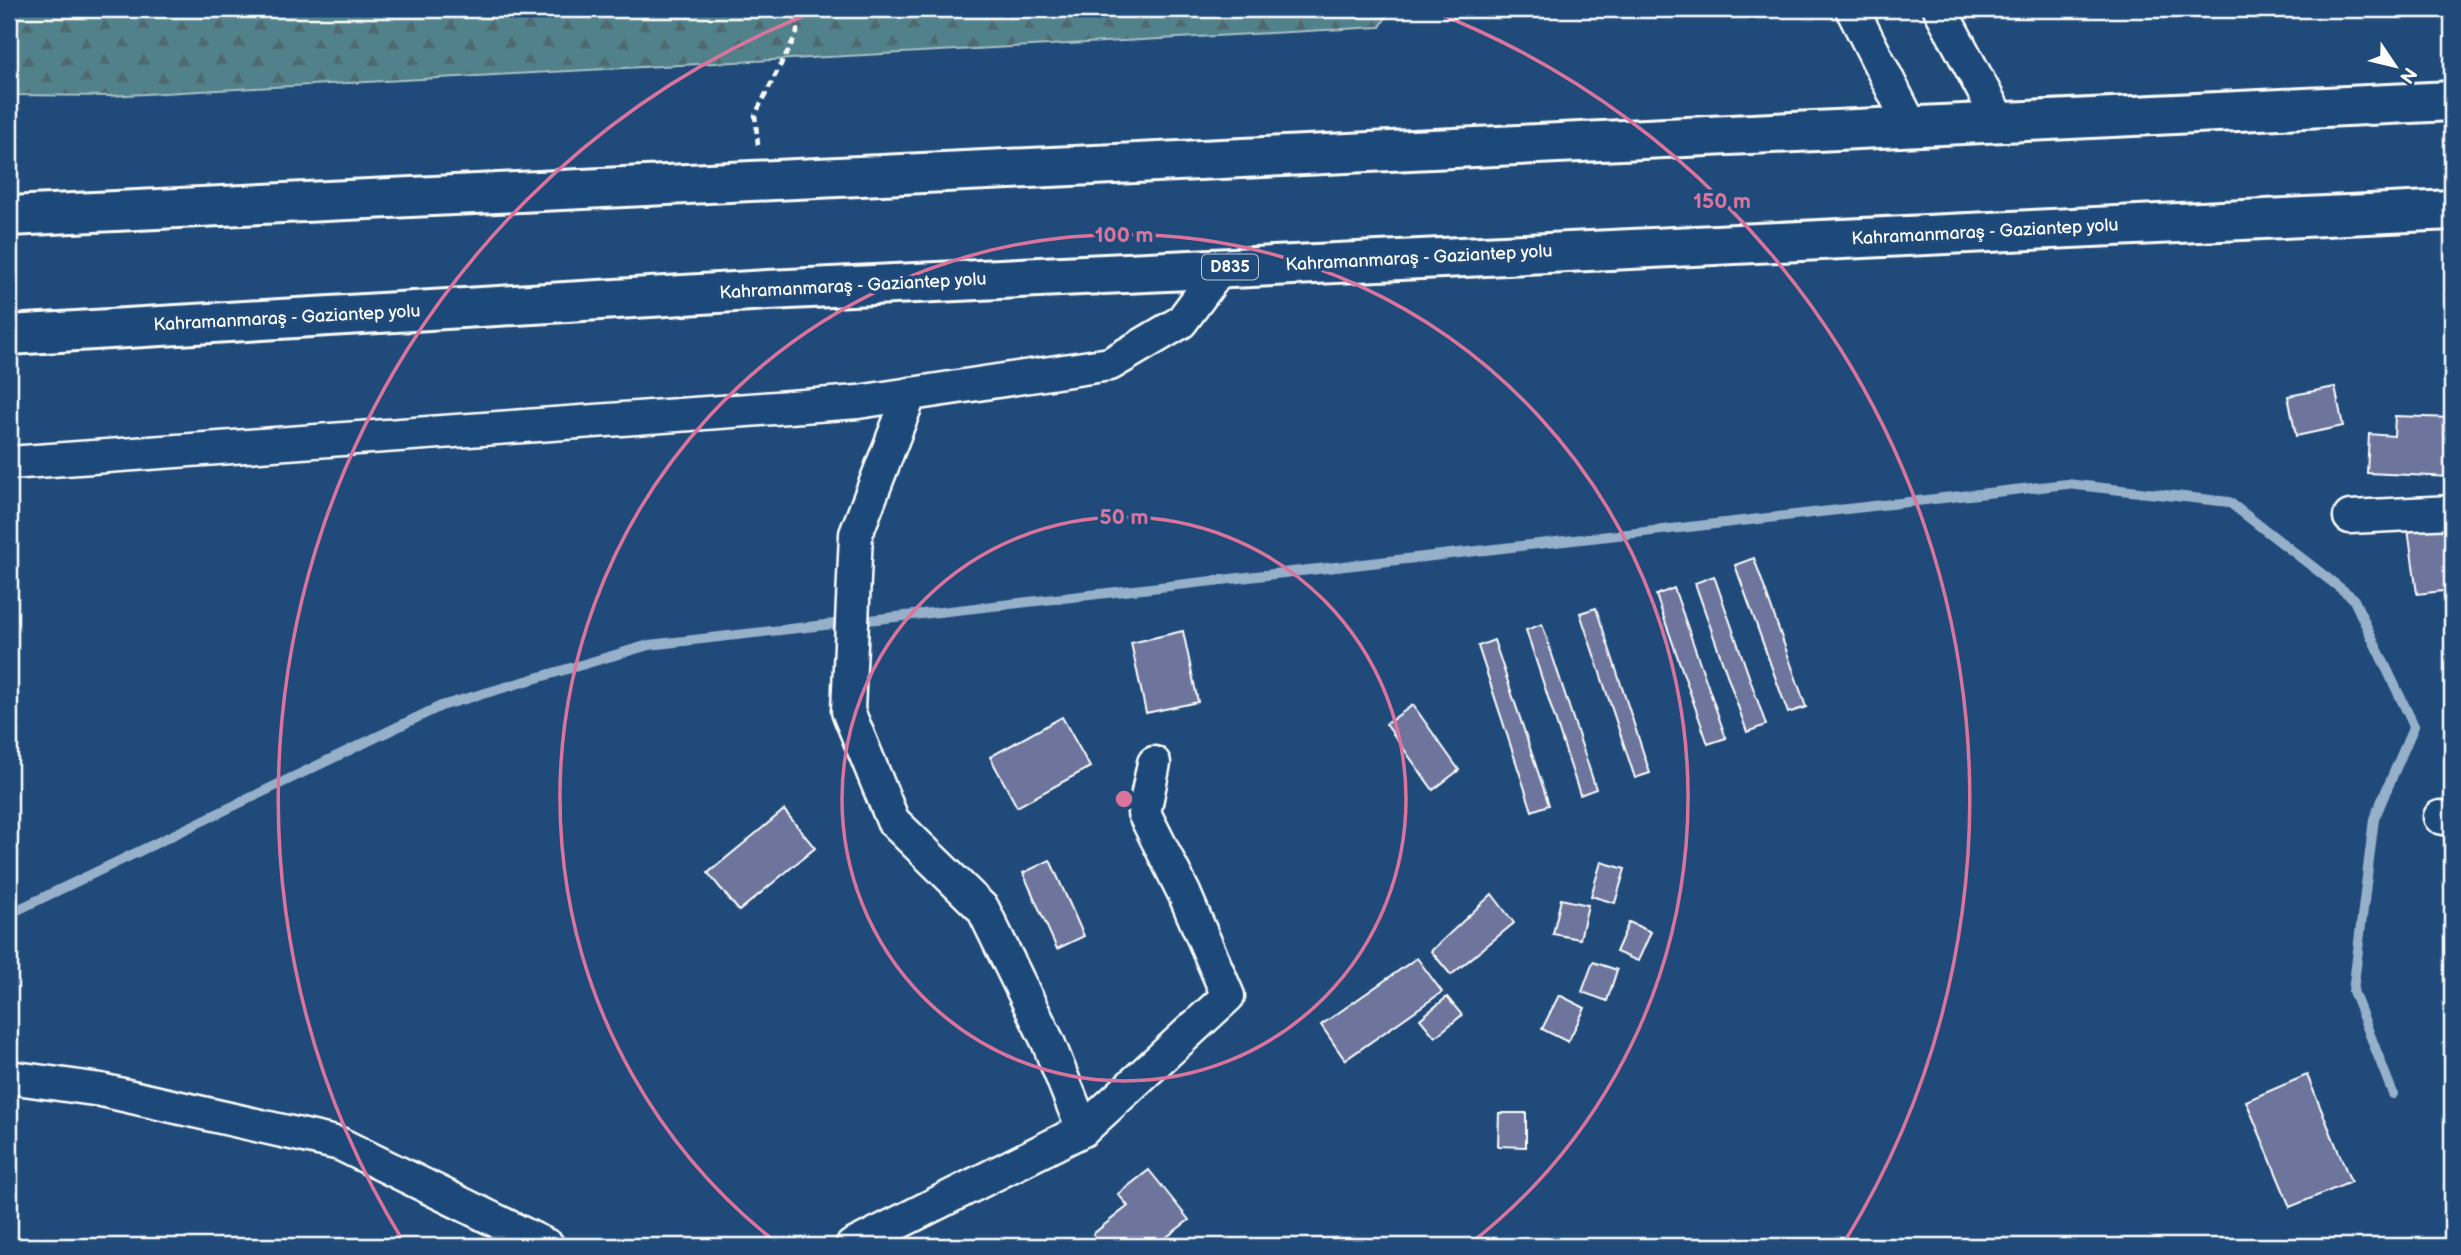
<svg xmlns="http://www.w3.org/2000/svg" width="2461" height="1255" font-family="'Balsamiq Sans',sans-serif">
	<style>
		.forest { fill: url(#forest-firs); stroke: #a8c0c5; stroke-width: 2 }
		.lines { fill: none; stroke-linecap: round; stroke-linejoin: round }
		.stream { stroke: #97b0ca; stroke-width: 10 }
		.building { fill: #6d759c; stroke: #fff; stroke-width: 2 }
		.minor-casing { stroke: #fff; stroke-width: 37 }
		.trunk-casing { stroke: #fff; stroke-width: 44 }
		.path { stroke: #fff; stroke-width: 4.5; stroke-dasharray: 7 5; stroke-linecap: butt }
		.minor { stroke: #1f4a7a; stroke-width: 32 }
		.trunk { stroke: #1f4a7a; stroke-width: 38 }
		.ring { fill: none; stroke: #da749d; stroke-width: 3.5 }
		.labels { text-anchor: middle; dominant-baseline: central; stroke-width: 7; stroke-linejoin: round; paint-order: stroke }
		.shield { fill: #1f4a7a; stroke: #bcc9d7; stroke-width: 2 }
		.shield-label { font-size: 16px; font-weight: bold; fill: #fff }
		.street-label { font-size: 18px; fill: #fff; stroke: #1f4a7a }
		.centre { fill: #da749d; stroke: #1f4a7a; stroke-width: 3.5 }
		.ring-label { font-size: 21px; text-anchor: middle; font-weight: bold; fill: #da749d; stroke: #1f4a7a; stroke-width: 7; stroke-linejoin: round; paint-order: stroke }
	</style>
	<defs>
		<pattern id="forest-firs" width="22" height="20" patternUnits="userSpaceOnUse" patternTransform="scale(1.75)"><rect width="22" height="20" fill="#51818b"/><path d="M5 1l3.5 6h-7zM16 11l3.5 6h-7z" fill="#4f696f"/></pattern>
	</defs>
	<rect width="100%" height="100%" fill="#1f4a7a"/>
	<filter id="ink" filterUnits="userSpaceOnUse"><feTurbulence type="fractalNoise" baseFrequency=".0143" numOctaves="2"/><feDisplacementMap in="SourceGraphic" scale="14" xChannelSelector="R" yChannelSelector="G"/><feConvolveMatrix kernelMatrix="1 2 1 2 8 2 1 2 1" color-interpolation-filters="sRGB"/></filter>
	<g filter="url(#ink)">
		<polygon class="forest" points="9,9 1391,9 1380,27 109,96 9,95"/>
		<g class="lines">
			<polyline class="stream" points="9,914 441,706 649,645 2067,484 2229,502 2353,598 2414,726 2374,819 2353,991 2393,1094"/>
		</g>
		<g class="building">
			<polygon points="2335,387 2343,426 2296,436 2288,396"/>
			<polygon points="2395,416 2452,418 2452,477 2367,473 2369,434 2394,436"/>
			<polygon points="2452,524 2452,590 2417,594 2408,529"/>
			<polygon points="1754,558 1806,707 1788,713 1735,565"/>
			<polygon points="1714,576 1766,725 1747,732 1695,583"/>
			<polygon points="1674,588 1726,738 1708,744 1656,595"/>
			<polygon points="1596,608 1650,773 1635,778 1580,613"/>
			<polygon points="1542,624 1596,789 1580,795 1526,630"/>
			<polygon points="1183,631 1198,702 1146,713 1131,643"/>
			<polygon points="1494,640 1549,805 1532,811 1478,646"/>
			<polygon points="1413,705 1459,770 1433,790 1386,724"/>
			<polygon points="1062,717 1090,767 1017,807 990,757"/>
			<polygon points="784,810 815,848 739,911 708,873"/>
			<polygon points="1050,860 1084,936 1057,949 1023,873"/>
			<polygon points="1601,862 1625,869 1615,903 1591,896"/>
			<polygon points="1492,894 1514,923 1451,975 1431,951"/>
			<polygon points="1561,899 1588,905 1580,939 1553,934"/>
			<polygon points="1629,922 1651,932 1638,961 1616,952"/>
			<polygon points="1417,958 1442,992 1345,1060 1321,1025"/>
			<polygon points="1593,962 1617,970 1607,1001 1582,992"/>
			<polygon points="1559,995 1585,1008 1568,1042 1542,1029"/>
			<polygon points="1447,997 1462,1015 1435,1037 1420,1019"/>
			<polygon points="2307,1075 2351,1182 2290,1207 2246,1101"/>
			<polygon points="1499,1113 1526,1113 1526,1147 1498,1146"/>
			<polygon points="1149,1170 1189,1220 1155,1246 1103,1246 1093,1234 1128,1206 1118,1194"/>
		</g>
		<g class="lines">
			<defs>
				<g id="minor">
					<polyline points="1852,9 1911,126"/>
					<polyline points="1940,9 2000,122"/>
					<polyline points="9,463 858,402 1110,364 1181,322 1221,268"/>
					<polyline points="2350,517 2452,512"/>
					<polyline points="2440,817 2452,820"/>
					<polyline points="9,1077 101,1090 340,1144 548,1246"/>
					<polyline points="1083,1130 1228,996 1184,893 1144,813 1154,763"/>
					<polyline points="852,1246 1083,1130 1048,1042 983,909 893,821 848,711 856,534 910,394"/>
				</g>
				<g id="trunk">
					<polyline points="9,216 2452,101"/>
					<polyline points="9,335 768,290 2452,210"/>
				</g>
			</defs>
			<use href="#minor" class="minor-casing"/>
			<use href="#trunk" class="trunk-casing"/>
			<polyline class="path" points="758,145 755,115 797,33 796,9"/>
			<use href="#minor" class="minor"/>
			<use href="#trunk" class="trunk"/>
		</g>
	</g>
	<g class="ring">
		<circle cx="1124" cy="799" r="282"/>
		<path d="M777 1243A564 564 0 1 1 1471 1243"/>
		<path d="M403 1241A846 846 0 0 1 821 9M1427 9A846 846 0 0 1 1845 1241"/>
	</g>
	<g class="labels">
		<rect class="shield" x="1202" y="254.5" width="56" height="25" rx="5"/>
		<g class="shield-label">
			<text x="1230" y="267">D835</text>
		</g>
		<g class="street-label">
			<text transform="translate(1985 232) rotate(-3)">Kahramanmaraş - Gaziantep yolu</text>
			<text transform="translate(1419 258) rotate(-3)">Kahramanmaraş - Gaziantep yolu</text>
			<text transform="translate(853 286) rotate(-3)">Kahramanmaraş - Gaziantep yolu</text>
			<text transform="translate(287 318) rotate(-3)">Kahramanmaraş - Gaziantep yolu</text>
		</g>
	</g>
	<circle cx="1124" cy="799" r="10" class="centre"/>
	<g class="ring-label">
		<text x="1722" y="208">150 m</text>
		<text x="1124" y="242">100 m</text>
		<text x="1124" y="524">50 m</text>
	</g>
	<rect width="2461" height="1255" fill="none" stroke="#1f4a7a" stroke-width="35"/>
	<rect x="18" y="18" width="2426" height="1220" fill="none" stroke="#fff" stroke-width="2.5" filter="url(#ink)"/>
	<g transform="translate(2395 66) rotate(125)" stroke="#1f4a7a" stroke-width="5" paint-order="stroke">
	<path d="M0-5L12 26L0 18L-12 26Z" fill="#ffffff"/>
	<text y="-10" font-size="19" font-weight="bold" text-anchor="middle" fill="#ffffff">N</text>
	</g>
</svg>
